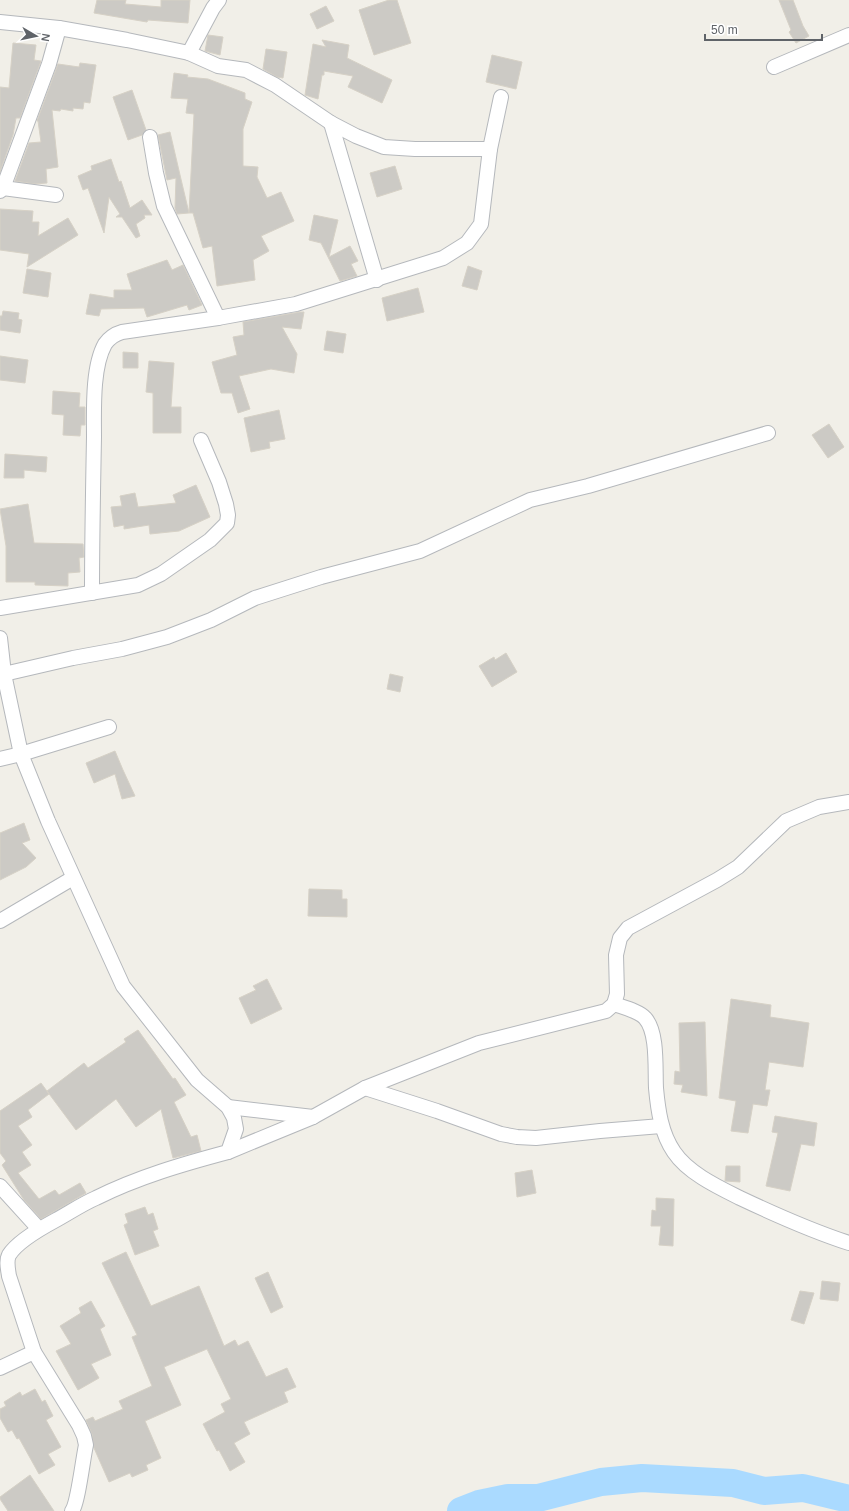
<svg xmlns="http://www.w3.org/2000/svg" width="849" height="1511" font-family="Helvetica,sans-serif">
	<style>
		.lines { fill: none; stroke-linecap: round; stroke-linejoin: round }
		.river { stroke: #aadaff; stroke-width: 28 }
		.building { fill: #cccac5; stroke: #d6d1c6 }
		.street-casing { stroke: #b5b8bc; stroke-width: 16 }
		.street { stroke: #fff; stroke-width: 14 }
	</style>
	<rect width="100%" height="100%" fill="#f1efe8"/>
	<g class="lines">
		<polyline class="river" points="461,1511 479,1504 508,1498 538,1498 601,1482 642,1478 733,1483 764,1491 803,1488 849,1499"/>
	</g>
	<g class="building">
		<polygon points="97,0 126,0 125,4 161,7 161,0 190,0 188,23 148,20 147,22 94,13"/>
		<polygon points="389,0 397,0 411,43 374,55 359,10"/>
		<polygon points="779,0 793,0 803,26 809,36 796,43 789,32 791,30"/>
		<polygon points="326,6 334,21 317,29 310,14"/>
		<polygon points="208,35 223,37 220,55 205,51"/>
		<polygon points="322,40 349,45 347,58 392,80 382,103 348,87 353,76 324,71 324,75 322,75 318,99 305,95 313,44 326,47"/>
		<polygon points="13,43 36,45 34,60 41,61 20,118 16,118 13,135 0,172 0,87 9,88"/>
		<polygon points="266,49 287,52 283,78 277,77 263,69"/>
		<polygon points="492,55 522,62 516,89 486,82"/>
		<polygon points="80,63 96,65 90,103 84,102 83,109 73,108 73,111 61,109 60,111 52,110 58,167 46,169 47,183 35,184 15,181 29,143 41,142 38,121 37,121 58,64 79,67"/>
		<polygon points="174,73 188,75 187,77 208,79 245,93 245,99 252,102 243,129 243,166 258,167 257,177 267,198 281,192 294,221 261,236 269,251 253,260 255,280 217,286 212,246 203,248 193,213 189,213 194,114 186,113 188,99 171,98"/>
		<polygon points="132,90 146,130 142,135 128,140 113,97"/>
		<polygon points="170,132 180,175 189,213 177,214 175,208 176,178 167,180 158,135"/>
		<polygon points="111,159 119,182 121,181 130,208 142,200 152,215 144,215 145,218 136,224 140,236 136,238 122,217 116,217 120,214 109,197 104,233 88,188 83,190 78,176 92,170 91,166"/>
		<polygon points="395,166 402,189 377,197 370,173"/>
		<polygon points="0,209 33,211 32,222 39,222 38,236 68,218 78,235 27,267 29,254 0,250"/>
		<polygon points="314,215 338,220 329,257 350,246 358,261 351,264 357,276 340,281 321,243 309,240"/>
		<polygon points="167,260 172,270 183,265 202,305 189,310 187,305 147,317 144,308 101,309 99,316 86,314 90,294 114,298 114,290 132,290 127,274"/>
		<polygon points="468,266 482,271 477,290 462,286"/>
		<polygon points="27,269 51,273 48,297 23,293"/>
		<polygon points="418,288 424,312 387,321 382,298"/>
		<polygon points="3,311 19,313 18,319 22,320 20,333 0,330 0,316 2,316"/>
		<polygon points="300,312 304,312 301,329 282,327 297,354 294,373 271,369 239,376 250,409 238,413 232,393 221,393 212,362 237,355 233,337 244,335 243,322"/>
		<polygon points="327,331 346,334 343,353 324,350"/>
		<polygon points="123,352 138,353 138,368 123,368"/>
		<polygon points="0,356 28,360 25,383 0,380"/>
		<polygon points="149,361 174,363 171,407 181,407 181,433 153,433 153,393 146,392"/>
		<polygon points="53,391 80,393 79,407 85,407 85,425 81,425 80,436 63,435 64,415 52,414"/>
		<polygon points="279,410 285,439 269,442 270,448 251,452 244,418"/>
		<polygon points="829,424 844,447 828,458 812,435"/>
		<polygon points="5,454 47,457 46,472 24,470 24,478 4,478"/>
		<polygon points="196,485 210,517 179,531 150,534 149,525 124,529 124,525 114,527 111,507 122,506 120,496 135,493 138,507 176,503 173,495"/>
		<polygon points="28,504 34,543 83,544 84,557 79,558 80,572 68,573 68,586 35,585 35,582 6,582 6,546 0,509"/>
		<polygon points="506,653 517,672 492,687 479,666 494,657 495,660"/>
		<polygon points="390,674 403,677 400,692 387,689"/>
		<polygon points="115,751 123,770 135,796 122,799 115,774 94,783 86,763"/>
		<polygon points="24,823 30,840 22,843 36,858 26,867 0,880 0,833"/>
		<polygon points="309,889 342,890 342,899 347,899 347,917 308,916"/>
		<polygon points="267,979 282,1009 251,1024 239,998 256,990 253,986"/>
		<polygon points="731,999 771,1005 770,1017 809,1023 803,1067 769,1062 765,1090 770,1090 767,1106 753,1104 748,1133 731,1131 736,1101 719,1098"/>
		<polygon points="705,1022 707,1096 681,1092 683,1085 674,1084 675,1071 680,1072 679,1023"/>
		<polygon points="138,1030 173,1079 175,1078 186,1095 174,1102 191,1137 197,1135 201,1151 173,1158 161,1109 136,1127 116,1099 76,1130 47,1091 84,1063 88,1068 126,1042 124,1039"/>
		<polygon points="41,1083 49,1094 28,1110 32,1117 18,1126 32,1145 22,1152 31,1165 18,1173 39,1199 55,1190 59,1195 80,1183 86,1193 41,1219 24,1200 2,1165 6,1161 0,1153 0,1111"/>
		<polygon points="775,1116 817,1123 814,1146 801,1144 790,1191 766,1186 778,1133 772,1132"/>
		<polygon points="726,1166 740,1166 740,1182 725,1181"/>
		<polygon points="532,1170 536,1193 517,1197 515,1173"/>
		<polygon points="656,1198 674,1199 673,1246 659,1245 661,1226 651,1226 652,1210 656,1211"/>
		<polygon points="145,1207 148,1215 153,1213 158,1229 153,1231 159,1246 135,1255 124,1225 128,1223 125,1214"/>
		<polygon points="126,1252 151,1306 199,1286 224,1346 235,1340 238,1346 248,1341 266,1377 287,1368 296,1387 284,1392 288,1402 244,1422 250,1434 234,1443 245,1462 230,1471 219,1450 217,1451 203,1424 225,1412 221,1404 231,1399 207,1349 164,1367 181,1405 145,1421 161,1458 146,1465 148,1470 132,1477 130,1473 109,1482 94,1448 92,1434 86,1420 93,1417 95,1421 123,1409 119,1401 152,1386 132,1337 137,1335 102,1263"/>
		<polygon points="268,1272 283,1307 271,1313 255,1278"/>
		<polygon points="822,1281 840,1283 838,1301 820,1299"/>
		<polygon points="800,1291 814,1293 804,1324 791,1320"/>
		<polygon points="91,1301 105,1326 100,1329 111,1355 91,1364 99,1378 78,1390 56,1351 71,1344 60,1326 81,1313 79,1308"/>
		<polygon points="35,1389 42,1402 45,1400 53,1416 46,1420 61,1447 48,1454 55,1465 39,1474 19,1438 17,1439 12,1430 8,1432 0,1418 0,1409 6,1406 4,1402 20,1392 22,1396"/>
		<polygon points="30,1475 54,1511 8,1511 0,1499 0,1497"/>
	</g>
	<g class="lines">
		<defs>
			<g id="street">
				<polyline points="0,22 59,28 127,40 189,53 218,66 246,70 275,85 331,123 356,136 384,147 415,149 490,149"/>
				<polyline points="189,53 213,8 219,0"/>
				<polyline points="774,67 849,35"/>
				<polyline points="331,123 377,280"/>
				<polyline points="150,137 156,173 164,206 218,318"/>
				<polyline points="3,188 56,195"/>
				<polyline points="0,191 3,188 49,64 59,28"/>
				<path d="M 92,593 C 92,541 93,489 94,437 C 94,411 92,367 105,344 C 110,337 115,334 122,332 L 218,318 L 296,304 L 443,258 L 467,243 L 481,224 L 490,149 L 501,97"/>
				<polyline points="0,608 138,585 161,574 210,540 227,523 228,515 226,504 219,482 201,440"/>
				<path d="M 0,638 L 4,674 L 21,754 L 48,821 L 123,986 L 197,1080 L 228,1107 L 234,1118 L 236,1129 L 228,1152 C 183,1164 138,1177 96,1198 C 82,1204 69,1213 56,1220 C 43,1227 17,1242 9,1255 C 6,1261 8,1269 9,1276 L 34,1352 L 79,1425 L 84,1436 L 86,1445 C 83,1458 78,1503 72,1511"/>
				<polyline points="4,674 73,658 122,649 167,637 211,620 255,598 321,577 420,551 530,500 588,486 768,433"/>
				<polyline points="0,759 21,754 109,727"/>
				<polyline points="0,921 73,878"/>
				<path d="M 614,1004 C 622,1007 639,1011 645,1018 C 658,1032 655,1069 656,1088 C 658,1110 661,1133 674,1152 C 688,1173 718,1187 740,1198 C 776,1215 812,1231 849,1243"/>
				<polyline points="365,1088 437,1111 501,1134 517,1137 536,1138 600,1131 661,1126"/>
				<polyline points="228,1107 313,1117"/>
				<polyline points="228,1152 313,1117 365,1088 479,1043 606,1011 614,1004 617,994 616,955 620,938 628,928 717,880 738,867 786,821 819,807 849,802"/>
				<polyline points="0,1186 39,1229"/>
				<polyline points="0,1368 34,1352"/>
			</g>
		</defs>
		<use href="#street" class="street-casing"/>
		<use href="#street" class="street"/>
	</g>
	<g transform="translate(36 36) rotate(99)" stroke="#ffffff" stroke-width="3" paint-order="stroke">
	<path d="M0-3L7 15L0 10L-7 15Z" fill="#5f6368"/>
	<text y="-6" font-size="11" font-weight="bold" text-anchor="middle" fill="#5f6368">N</text>
	</g>
	<path d="M705 34v6h117v-6" fill="none" stroke="#5f6368" stroke-width="2"/>
	<text x="711" y="34" font-size="12" fill="#5f6368" stroke="#ffffff" stroke-width="3" paint-order="stroke">50 m</text>
</svg>
